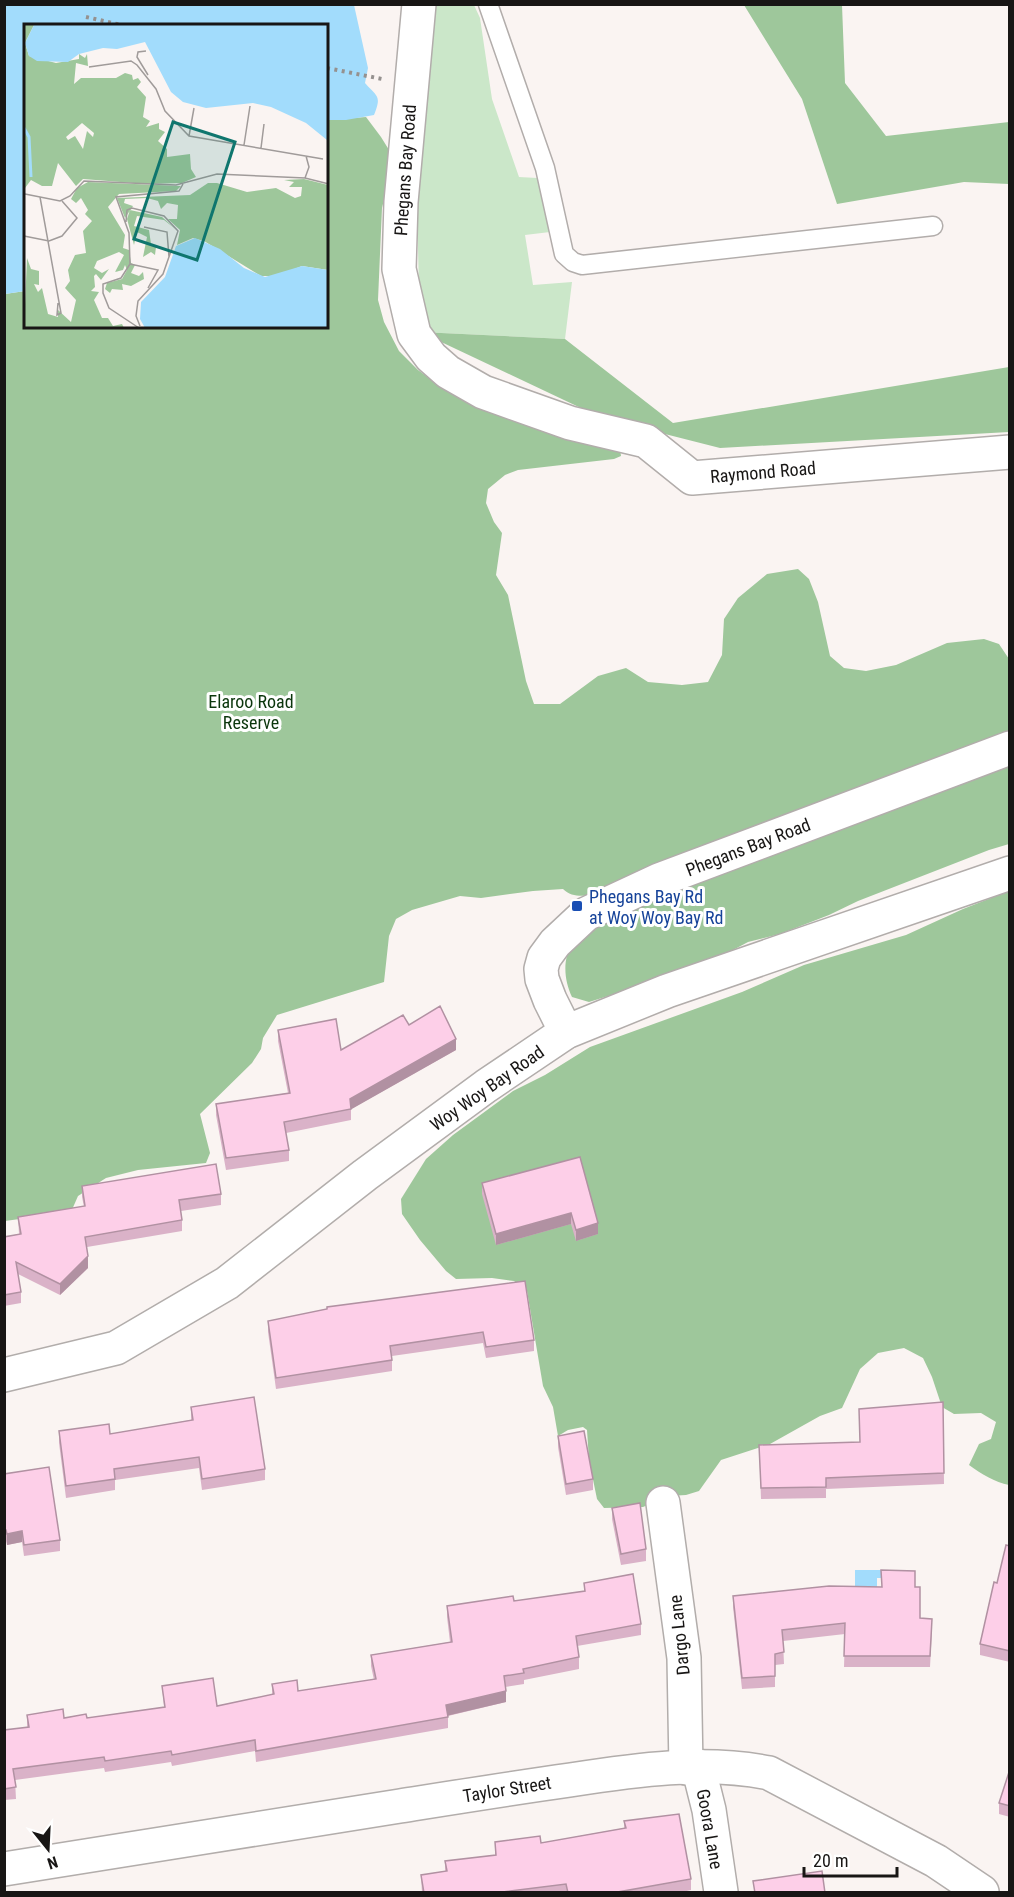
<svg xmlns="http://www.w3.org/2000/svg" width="1014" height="1897" font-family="'Roboto Condensed',sans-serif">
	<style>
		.green { fill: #cbe7c9 }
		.forest { fill: #9ec79b }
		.water { fill: #a2dcfc }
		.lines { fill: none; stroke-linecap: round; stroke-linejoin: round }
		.lane-casing { stroke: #b2adab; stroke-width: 21 }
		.street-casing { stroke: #b2adab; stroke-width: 36 }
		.path { stroke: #95918f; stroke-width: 4; stroke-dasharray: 3 4.5; stroke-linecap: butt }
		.lane { stroke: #fff; stroke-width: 18 }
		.street { stroke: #fff; stroke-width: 33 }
		.wall { fill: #dab2c8 }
		.shaded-wall { fill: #b191a2 }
		.building { fill: #fdcfe8; stroke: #b191a2; stroke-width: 1.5 }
		.transit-dot { fill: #1a4fb4; stroke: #fff; stroke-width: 2 }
		.labels { text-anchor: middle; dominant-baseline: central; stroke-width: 6; stroke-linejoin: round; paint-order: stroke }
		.street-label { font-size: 18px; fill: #181615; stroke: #fff }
		.park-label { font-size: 18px; fill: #0b360c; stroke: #fff }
		.transit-label { font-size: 18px; fill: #164399; stroke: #fff; text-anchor: start }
		.inset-river { fill: none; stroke: #a2dcfc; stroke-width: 3 }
		.inset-road { fill: none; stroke: #a09b9a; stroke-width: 1.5 }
		.view { fill: #0f766e; fill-opacity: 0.15; stroke: #0f766e; stroke-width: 3 }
		.inset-edge { fill: none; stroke: #181615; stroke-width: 3 }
	</style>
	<rect width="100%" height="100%" fill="#faf4f2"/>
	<polygon class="green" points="433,5 474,5 480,18 492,99 519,177 537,178 550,232 525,235 533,285 572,282 565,339 420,332 416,165"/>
	<g class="forest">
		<polygon points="740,5 842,5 845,83 886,136 1009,122 1009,184 964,182 837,204 802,99 744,5"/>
		<path d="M 366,117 L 381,137 L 394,158 L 382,208 L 378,300 L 384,322 L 399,351 L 418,370 L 448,392 L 497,410 L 620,449 L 621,456 L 614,459 L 518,470 L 505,475 L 488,489 L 486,503 L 494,522 L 502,533 L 496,575 L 508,595 L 526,681 L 534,704 L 560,704 L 598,676 L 626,668 L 648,682 L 682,685 L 708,682 L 722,655 L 724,619 L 738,598 L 767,574 L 798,569 L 809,579 L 818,602 L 830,656 L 844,668 L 866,671 L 896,665 L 947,643 L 984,639 L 999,644 L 1009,659 L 1009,736 L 610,892 C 594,894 575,901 563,889 L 533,891 L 481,898 L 460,896 L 412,910 L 396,919 L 389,936 L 384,982 L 277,1015 L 263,1038 L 261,1049 L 252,1063 L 200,1114 L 210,1153 L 206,1163 L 138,1170 L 106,1178 L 78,1196 L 71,1212 L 5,1221 L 5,294 L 25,291 L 26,327 L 327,327 L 327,120 Z"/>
		<polygon points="420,332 565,339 673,423 1009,367 1009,432 720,448 602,418"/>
		<path d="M 1009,760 L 1009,844 L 989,850 L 858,901 L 829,915 L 780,934 L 748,942 L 720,957 L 653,982 L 589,1002 L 572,997 C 564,980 562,959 573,942 C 578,934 591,927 599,921 Z"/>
		<path d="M 1009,891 L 1009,1485 C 995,1482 981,1474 969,1465 L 979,1444 L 991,1439 L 996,1422 L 981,1413 L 954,1414 L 942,1407 L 932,1377 L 923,1358 L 904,1348 L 878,1353 L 860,1369 L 842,1408 L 820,1416 L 770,1444 L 721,1460 L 699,1491 L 686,1495 L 669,1496 L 643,1507 L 604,1508 L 597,1499 L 589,1460 L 587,1430 L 583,1427 L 568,1430 L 558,1436 L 553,1407 L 543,1386 L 527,1291 L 514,1281 L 492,1278 L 456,1279 L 446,1271 L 420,1240 L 402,1214 L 401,1199 L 426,1159 L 453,1135 L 513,1091 L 545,1075 L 590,1047 L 742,992 L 804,965 L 906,935 L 963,909 Z"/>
	</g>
	<g class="water">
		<path d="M 5,4 L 354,5 L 368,68 L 365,83 C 377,97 382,95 374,115 L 346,120 L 327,120 L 327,26 L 26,26 L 25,291 L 5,294 Z"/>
		<polygon points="855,1570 892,1570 893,1578 877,1578 877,1591 855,1591"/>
	</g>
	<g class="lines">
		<defs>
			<polyline id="lane" points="488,4 545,168 564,254 573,262 582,265 933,226"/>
			<g id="street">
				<polyline points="419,4 401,202 399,269 414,334 431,357 448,372 483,392 570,423 646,441 692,478 1010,452"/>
				<polyline points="566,1032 550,1000 542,979 541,969 544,958 555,943 586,914 659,880 1010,748"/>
				<polyline points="4,1375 116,1348 227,1283 365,1175 486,1086 566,1032 667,991 1010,873"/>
				<polyline points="663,1503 684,1658 686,1768"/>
				<polyline points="698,1766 709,1810 721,1892"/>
				<path d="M 4,1869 C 136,1847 268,1828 400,1806 C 457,1797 513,1788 570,1780 C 635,1770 704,1760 769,1773 L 936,1861 L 982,1892"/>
			</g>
		</defs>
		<use href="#lane" class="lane-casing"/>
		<use href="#street" class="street-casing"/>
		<g class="path">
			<polyline points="86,17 126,26"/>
			<polyline points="327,68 382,79"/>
		</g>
		<use href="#lane" class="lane"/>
		<use href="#street" class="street"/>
	</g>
	<g class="wall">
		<polygon points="409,1025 456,1050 351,1109 351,1120 286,1133 289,1150 289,1161 226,1170 216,1115 216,1104 288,1093 278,1041 278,1030 341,1050"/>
		<polygon points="580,1157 598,1234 576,1241 571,1224 496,1245 482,1194 482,1183"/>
		<polygon points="82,1186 221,1194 221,1205 181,1211 182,1220 182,1231 87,1247 88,1268 60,1295 18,1274 21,1292 21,1303 4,1306 4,1237 19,1234 18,1217 84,1207 82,1197"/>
		<polygon points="327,1309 534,1340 534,1351 486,1358 483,1343 392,1356 392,1371 276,1389 268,1332 268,1321"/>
		<polygon points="943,1402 944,1484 826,1489 826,1498 761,1499 759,1445 860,1443"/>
		<polygon points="191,1407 265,1469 265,1480 202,1490 199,1468 115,1480 115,1490 66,1498 59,1443 59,1431 110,1434 191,1420"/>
		<polygon points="558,1436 593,1479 593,1490 566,1495 558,1447"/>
		<polygon points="4,1474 60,1540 60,1551 24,1556 22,1542 7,1545 6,1541 4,1541"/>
		<polygon points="612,1508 646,1549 646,1561 621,1565 612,1519"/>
		<polygon points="1010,1546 1010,1662 980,1655 980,1644 997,1583"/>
		<polygon points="584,1583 641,1624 641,1635 577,1646 579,1657 579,1669 524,1680 524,1684 505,1687 506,1702 448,1716 448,1728 256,1762 255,1751 172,1766 171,1762 105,1772 104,1768 15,1780 16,1799 4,1800 4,1730 27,1728 27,1715 64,1718 87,1718 164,1707 162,1686 217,1706 272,1695 272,1684 298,1691 374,1680 371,1666 371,1655 450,1642 447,1617 447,1606 514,1601 584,1591"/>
		<polygon points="915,1587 920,1618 932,1630 930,1667 844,1667 845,1634 783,1641 784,1664 775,1665 775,1687 742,1689 733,1607 733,1596"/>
		<polygon points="1010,1769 1010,1817 999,1814 999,1803"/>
		<polygon points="624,1821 691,1879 691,1890 678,1893 422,1893 421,1875 445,1871 445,1861 495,1855 495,1842 541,1843 624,1828"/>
	</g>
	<g class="shaded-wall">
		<polygon points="456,1039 456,1050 350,1110 350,1099"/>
		<polygon points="571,1213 571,1224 496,1245 496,1234"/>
		<polygon points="598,1223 598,1234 576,1241 576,1230"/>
		<polygon points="88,1256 88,1268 60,1295 60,1284"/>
		<polygon points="22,1531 22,1542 7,1545 7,1534"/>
		<polygon points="506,1691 506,1702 446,1716 446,1705"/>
	</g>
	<g class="building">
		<polygon points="440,1006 456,1039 350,1099 351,1109 284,1122 289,1150 226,1158 216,1104 290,1093 278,1030 336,1019 341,1050 403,1015 409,1025"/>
		<polygon points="580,1157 598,1223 576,1230 571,1213 496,1234 482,1183"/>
		<polygon points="216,1164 221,1194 179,1200 182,1220 85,1237 88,1256 60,1284 16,1262 21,1292 4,1295 4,1237 21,1234 18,1217 85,1206 82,1186"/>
		<polygon points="525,1281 534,1340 486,1347 483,1332 390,1346 392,1360 276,1378 268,1321 327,1309 327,1307"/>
		<polygon points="254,1397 265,1469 202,1479 199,1457 114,1469 115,1479 66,1486 59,1431 109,1424 110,1434 193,1420 191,1407"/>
		<polygon points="943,1402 944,1473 826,1478 826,1487 761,1488 759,1445 860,1442 859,1409"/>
		<polygon points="584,1431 593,1479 566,1484 558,1436"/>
		<polygon points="49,1467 60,1540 24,1545 22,1531 7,1534 6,1530 4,1530 4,1474"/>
		<polygon points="640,1503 646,1549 621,1554 612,1508"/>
		<polygon points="1006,1545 1010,1546 1010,1651 980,1644 994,1582 997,1583"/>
		<polygon points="881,1570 915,1571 915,1587 920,1587 920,1618 932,1619 930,1656 844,1656 845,1623 782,1630 784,1652 775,1654 775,1676 742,1678 733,1596 829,1586 882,1587"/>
		<polygon points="633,1574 641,1624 576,1636 579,1657 523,1669 524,1673 504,1676 506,1691 446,1705 448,1717 256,1751 255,1740 172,1755 171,1751 105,1761 104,1757 13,1769 16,1787 4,1789 4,1730 29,1727 27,1715 63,1709 64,1718 86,1714 87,1718 165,1707 162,1686 213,1678 217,1706 274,1694 272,1684 297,1680 298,1691 376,1679 371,1655 452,1642 447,1606 513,1596 514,1601 585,1591 584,1583"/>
		<polygon points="1010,1769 1010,1806 999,1803"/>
		<polygon points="679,1814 691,1879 618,1892 618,1893 568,1893 566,1884 495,1893 424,1893 421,1875 447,1871 445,1861 496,1855 495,1842 540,1836 541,1843 626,1828 624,1821"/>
		<polygon points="822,1871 825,1893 755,1893 753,1881"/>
	</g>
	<rect class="transit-dot" x="571" y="900" width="12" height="12" rx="3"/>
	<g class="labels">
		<g class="street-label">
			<text transform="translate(405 170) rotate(-86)">Phegans Bay Road</text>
			<text transform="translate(763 472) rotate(-5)">Raymond Road</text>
			<text transform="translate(748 847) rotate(-21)">Phegans Bay Road</text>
			<text transform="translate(487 1088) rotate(-35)">Woy Woy Bay Road</text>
			<text transform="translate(679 1635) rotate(-96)">Dargo Lane</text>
			<text transform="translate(507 1789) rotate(-9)">Taylor Street</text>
			<text transform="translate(710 1829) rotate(80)">Goora Lane</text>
		</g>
		<g class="park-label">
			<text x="251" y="701">Elaroo Road<tspan x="251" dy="21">Reserve</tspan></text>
		</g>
		<g class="transit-label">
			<text x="589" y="896">Phegans Bay Rd<tspan x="589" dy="21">at Woy Woy Bay Rd</tspan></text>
		</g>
	</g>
	<g transform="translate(24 24)">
		<rect width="304" height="304" fill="#faf4f2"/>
		<path d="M 0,1 L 10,1 L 1,19 L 5,32 L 32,39 L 55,35 L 55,30 L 61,34 L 63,30 L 64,42 L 52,39 L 50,60 L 57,54 L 92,54 L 101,49 L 108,51 L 109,56 L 114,54 L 117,58 L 113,63 L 122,73 L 119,93 L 126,97 L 122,103 L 135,99 L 135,105 L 141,108 L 134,117 L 143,125 L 143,133 L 166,130 L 167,145 L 172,153 L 158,159 L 122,160 L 59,155 L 52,162 L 34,139 L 28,162 L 18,162 L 7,156 L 1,164 ZM 58,99 L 70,109 L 69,113 L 63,107 L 59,125 L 51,112 L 44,116 L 42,113 ZM 280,155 L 304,161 L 304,246 L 278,242 L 253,252 L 237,252 L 180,217 L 169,214 L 153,221 L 156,206 L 144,195 L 153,195 L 154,181 L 143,179 L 137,185 L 134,177 L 123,174 L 101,175 L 100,179 L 109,182 L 101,194 L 93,174 L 166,171 L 184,159 L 193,159 L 223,168 L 252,164 L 271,174 L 277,172 L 278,163 L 265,163 L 270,158 L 260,156 ZM 64,158 L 157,162 L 152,167 L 95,170 L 84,183 L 101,211 L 99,224 L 105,226 L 107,239 L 111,241 L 107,249 L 115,252 L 119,248 L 120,255 L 107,262 L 98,260 L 99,266 L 88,265 L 86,269 L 81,265 L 83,259 L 98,255 L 103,246 L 101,241 L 99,246 L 91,248 L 100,231 L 95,228 L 73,237 L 70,244 L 78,249 L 85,245 L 77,256 L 72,250 L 70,252 L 71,263 L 67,267 L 75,268 L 70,276 L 78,294 L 84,294 L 89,302 L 98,300 L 100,304 L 0,304 L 3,234 L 7,245 L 15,247 L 15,261 L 10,260 L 14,268 L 18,264 L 24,290 L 34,293 L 34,286 L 47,298 L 52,276 L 41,264 L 46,257 L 44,246 L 51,231 L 62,229 L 59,207 L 68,197 L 61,190 L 64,186 L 57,174 L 52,179 L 47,175 L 53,164 ZM 106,186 L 138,193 L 154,207 L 140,196 L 113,192 L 110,202 L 125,206 L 127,220 L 132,223 L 131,231 L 127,228 L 119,233 L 123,213 L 113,208 L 110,221 L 103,195 Z" fill="#9ec79b" fill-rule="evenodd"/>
		<path d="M 10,1 L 304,1 L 304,125 L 303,116 L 282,99 L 247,83 L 229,79 L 182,84 L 159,78 L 147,68 L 121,18 L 93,25 L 79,24 L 55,30 L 44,38 L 13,37 L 5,32 L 1,19 ZM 171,214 L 196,225 L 220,244 L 241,253 L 278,242 L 304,246 L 304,304 L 121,304 L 116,295 L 117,278 L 141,253 L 152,222 Z" fill="#a2dcfc"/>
		<path class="inset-river" d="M 0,104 L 5,113 L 7,153"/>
		<path class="inset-road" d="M 122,27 L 114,28 L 113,33 L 124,51M 65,43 L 107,37 L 113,41 L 132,65 L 141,87 L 165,112 L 299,135M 165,112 L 170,84M 220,121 L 226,82M 237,124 L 240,100M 281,154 L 285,143 L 282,132M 0,168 L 0,187M 1,170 L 36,177 L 46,172 L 60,157 L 152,161 L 193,150 L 281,154 L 305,160M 16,173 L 37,289 L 33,291 L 34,279M 102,198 L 103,186 L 108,184 L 140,192 L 154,207 L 139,250 L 114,277 L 112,292 L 116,302M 120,203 L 143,208 L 145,233M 0,212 L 25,217 L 38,212 L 53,194 L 38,177M 106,240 L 134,246 L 124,264M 115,304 L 85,284 L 79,269 L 79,260 L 97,254 L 106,240 L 105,209 L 92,173 L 155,167 L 159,160"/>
		<path class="view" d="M 149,98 L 211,118 L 173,236 L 110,215 Z"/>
		<rect width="304" height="304" class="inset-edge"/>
	</g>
	<rect width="1014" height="1897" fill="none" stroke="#181615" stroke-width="12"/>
	<g transform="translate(48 1849) rotate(162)" stroke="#ffffff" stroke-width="4.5" paint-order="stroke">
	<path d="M0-4.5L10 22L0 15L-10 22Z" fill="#181615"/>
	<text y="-9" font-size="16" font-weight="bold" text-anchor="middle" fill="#181615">N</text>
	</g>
	<path d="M804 1867v9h93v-9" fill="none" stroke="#181615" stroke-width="3"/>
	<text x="813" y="1867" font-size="18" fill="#181615" stroke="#ffffff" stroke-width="4.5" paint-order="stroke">20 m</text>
</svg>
